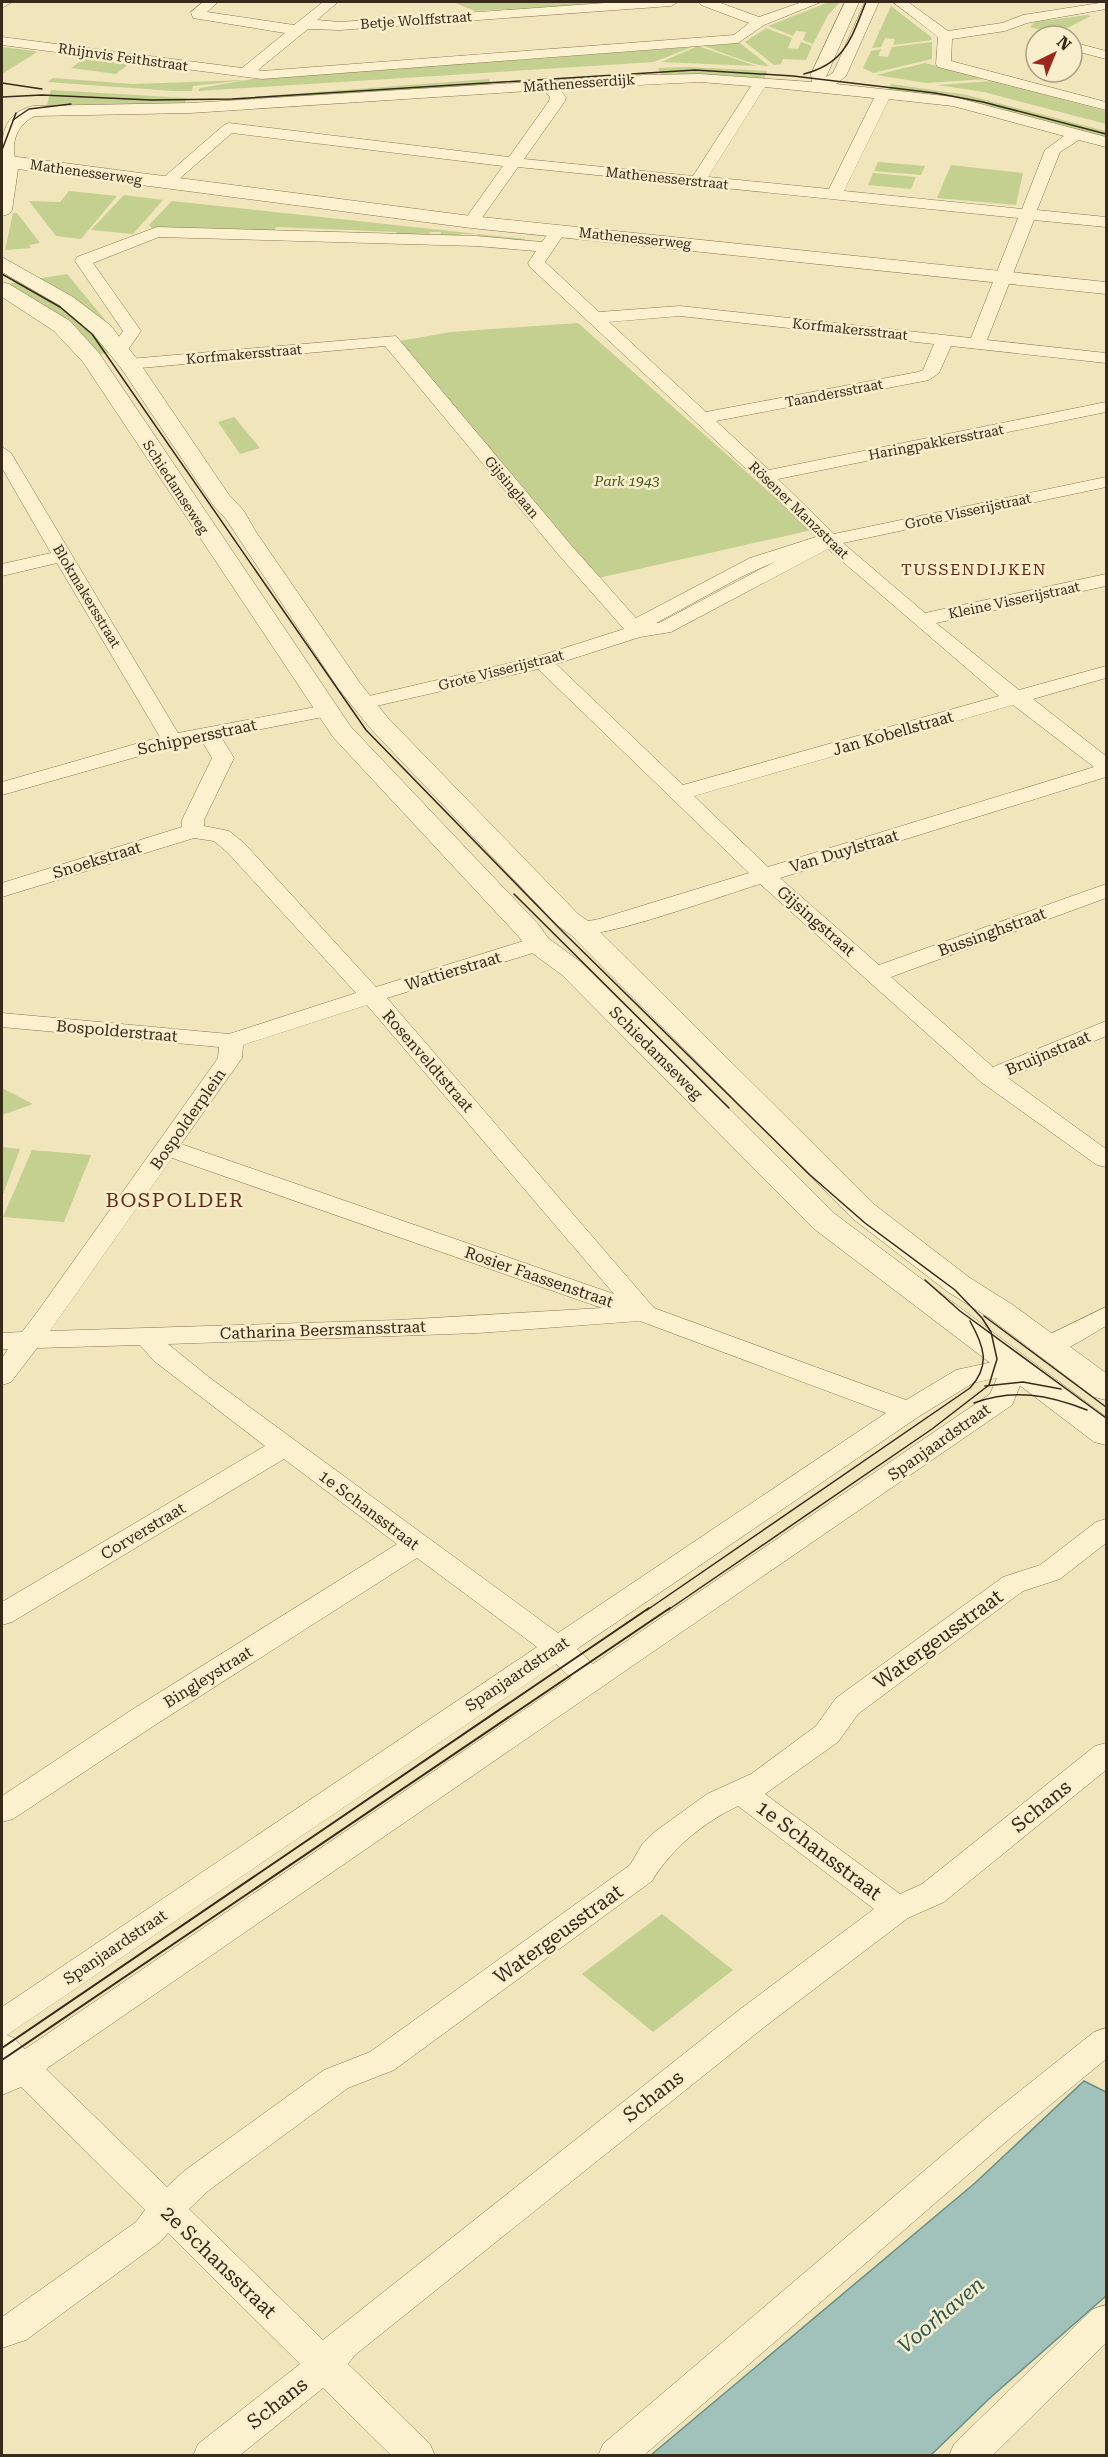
<svg xmlns="http://www.w3.org/2000/svg" width="1108" height="2457" font-family="'Roboto Serif',serif">
	<style>
		.green { fill: #c4d08f }
		.water { fill: #a0c2ba; stroke: #679088; stroke-width: 1.5 }
		.lines { fill: none; stroke-linecap: round; stroke-linejoin: round }
		.minor-casing { stroke: #8a7454; stroke-width: 1 }
		.tertiary-casing { stroke: #8a7454; stroke-width: 1 }
		.minor { fill: #fcf1cf; fill-rule: evenodd }
		.tertiary { fill: #fcf1cf; fill-rule: evenodd }
		.tram-far1 { stroke: #372a1a; stroke-width: 1.5 }
		.tram { stroke: #372a1a; stroke-width: 2 }
		.labels { text-anchor: middle; dominant-baseline: central; stroke-width: 5; stroke-linejoin: round; paint-order: stroke }
		.far-street-label { font-size: 14px; fill: #372a1a; stroke: #f8eecc }
		.far-park-label { font-size: 14px; font-style: italic; fill: #44561f; stroke: #f8eecc }
		.far-quarter-label { font-size: 16px; letter-spacing: 1.5px; fill: #672c16; stroke: #f8eecc }
		.street-label { font-size: 16px; fill: #372a1a; stroke: #f8eecc }
		.quarter-label { font-size: 20px; letter-spacing: 1.5px; fill: #672c16; stroke: #f8eecc }
		.near-street-label { font-size: 20px; fill: #372a1a; stroke: #f8eecc }
		.near-water-label { font-size: 21px; font-style: italic; fill: #285859; stroke: #f8eecc }
	</style>
	<rect width="100%" height="100%" fill="#f1e5bb"/>
	<g class="green">
		<polygon points="453,2 629,2 475,11"/>
		<polygon points="829,2 840,2 828,15 813,44 803,40 806,32 796,31 793,36 768,26"/>
		<polygon points="891,6 931,37 932,40 893,45 895,39 885,38 881,47 872,48"/>
		<polygon points="1087,15 1091,16 1055,34 1030,27 1035,22"/>
		<polygon points="766,28 792,38 788,48 798,49 801,42 812,46 806,60 783,59 781,64 774,65 745,42"/>
		<polygon points="932,42 932,59 873,73 863,68 871,51 881,49 878,56 888,57 892,47"/>
		<path d="M 740,43 L 769,66 C 756,67 719,51 704,46 Z"/>
		<polygon points="698,46 756,66 661,62"/>
		<polygon points="2,47 34,51 37,52 2,74"/>
		<polygon points="692,47 654,62 198,91 200,88 253,79"/>
		<polygon points="85,58 129,64 116,74 71,68"/>
		<polygon points="925,63 987,79 926,83 876,75"/>
		<polygon points="687,67 767,71 764,80 724,75 662,76 658,68"/>
		<polygon points="53,78 133,84 246,80 193,86 192,91 173,91 47,82"/>
		<polygon points="489,79 492,87 226,102 225,99"/>
		<polygon points="993,81 1106,111 1106,124 984,92 937,85"/>
		<polygon points="891,84 967,95 1106,131 1106,140 967,103 887,92"/>
		<polygon points="51,90 186,98 184,107 128,104 47,105"/>
		<polygon points="878,162 925,166 921,175 874,171"/>
		<polygon points="951,165 1023,173 1016,205 937,198"/>
		<polygon points="873,173 916,177 911,189 868,185"/>
		<polygon points="69,191 117,196 81,239 56,236 29,201 60,202"/>
		<polygon points="124,195 163,200 133,234 91,230"/>
		<polygon points="172,201 525,239 524,242 478,239 477,234 461,234 460,238 440,237 441,232 430,232 428,237 395,236 397,232 276,227 274,232 154,230 149,225"/>
		<polygon points="13,213 17,213 40,243 29,245 31,248 5,250"/>
		<polygon points="67,274 121,339 36,279"/>
		<polygon points="19,281 58,300 115,352 93,355 4,285"/>
		<polygon points="578,323 812,530 594,579 394,342 451,332"/>
		<polygon points="234,417 260,448 240,454 218,422"/>
		<polygon points="2,1088 33,1104 2,1115"/>
		<polygon points="2,1147 20,1149 2,1197"/>
		<polygon points="32,1150 91,1155 64,1222 3,1217"/>
		<polygon points="662,1914 733,1970 653,2032 582,1974"/>
	</g>
	<polygon class="water" points="1084,2081 1106,2092 1106,2296 991,2397 931,2455 651,2455 975,2183"/>
	<g class="lines">
		<defs>
			<g id="minor">
				<polygon points="2,2 12,2 2,8"/>
				<polygon points="203,2 218,2 207,12 294,25 323,2 338,2 317,20 340,22 619,2 678,2 671,6 340,30 308,29 258,70 262,71 734,35 749,23 701,5 699,2 718,2 759,17 802,2 821,2 764,25 738,43 262,79 2,45 2,37 242,68 285,33 193,18 191,12"/>
				<path d="M 845,2 L 859,2 L 826,77 L 833,73 L 865,2 L 879,2 L 846,76 L 836,84 L 954,97 L 1106,137 L 1106,147 L 1079,140 L 1060,152 L 1037,210 L 1106,217 L 1106,227 L 1034,220 L 987,340 L 1106,353 L 1106,363 L 951,346 L 939,373 L 929,380 L 716,421 L 769,470 L 1106,402 L 1106,412 L 778,479 L 834,534 L 1106,477 L 1106,487 L 843,543 L 925,613 L 1106,574 L 1106,586 L 936,623 L 1019,690 L 1106,666 L 1106,678 L 1033,699 L 1106,756 L 1106,777 L 780,878 L 879,965 L 1106,884 L 1106,898 L 891,977 L 993,1067 L 1106,1021 L 1106,1036 L 1008,1078 L 1106,1149 L 1106,1167 L 1097,1165 L 981,1082 L 760,884 C 726,894 600,941 573,934 L 570,929 L 573,924 L 599,919 L 749,873 L 538,669 L 363,709 L 356,707 L 353,703 L 356,699 L 536,657 L 624,629 L 557,553 L 385,346 L 129,369 L 120,364 L 129,359 L 396,336 L 571,545 L 636,618 L 750,558 L 816,537 L 758,480 L 530,267 L 528,263 L 536,251 L 476,246 L 159,237 L 93,263 L 141,331 L 125,354 L 119,355 L 110,350 L 123,331 L 75,261 L 77,257 L 157,227 L 476,236 L 542,242 L 552,228 L 558,226 L 566,231 L 545,262 L 599,312 L 680,306 L 971,338 L 1018,218 L 518,167 L 477,225 L 471,227 L 463,222 L 503,166 L 232,133 L 171,186 L 159,186 L 157,183 L 224,125 L 229,123 L 509,157 L 549,101 L 550,97 L 544,90 L 190,113 L 35,116 C 17,124 10,143 16,162 L 14,165 L 2,164 C 2,137 1,114 33,106 L 190,103 L 644,75 L 700,74 L 812,82 L 811,74 ZM 700,82 L 751,86 L 693,176 L 524,159 L 565,101 L 566,97 L 559,89 ZM 765,87 L 874,98 L 829,189 L 708,177 ZM 889,99 L 953,106 L 1064,136 L 1045,150 L 1022,209 L 844,191 ZM 680,316 L 934,344 L 923,370 L 918,372 L 706,412 L 609,322 ZM 828,549 L 999,696 L 683,785 L 556,664 L 640,637 L 671,632 ZM 776,561 L 659,623 L 656,623 L 741,577 ZM 1013,705 L 1094,767 L 768,867 L 694,796 Z"/>
				<polygon points="893,2 908,2 948,31 1002,23 1023,15 1106,2 1106,9 1027,23 1005,31 952,39 951,61 1106,102 1106,110 938,67 936,64 938,37"/>
				<polygon points="1072,42 1106,51 1106,59 1072,50"/>
				<path d="M 2,447 L 11,453 L 178,733 L 326,705 L 333,707 L 336,711 L 333,715 L 221,737 L 234,758 L 204,820 L 204,826 L 229,831 L 244,843 L 376,987 L 530,939 L 546,939 L 549,944 L 546,949 L 387,998 L 654,1308 L 906,1400 L 956,1370 L 1015,1357 L 1024,1360 L 1028,1366 L 1012,1405 L 46,2069 L 167,2187 L 184,2171 L 324,2070 L 370,2052 L 630,1865 L 643,1843 L 653,1833 L 707,1794 L 751,1774 L 816,1726 L 836,1698 L 1003,1577 L 1040,1565 L 1096,1522 L 1106,1519 L 1106,1543 L 1060,1579 L 1023,1591 L 858,1714 L 838,1742 L 765,1794 L 900,1894 L 922,1884 L 1095,1746 L 1106,1743 L 1106,1770 L 944,1902 L 908,1918 L 763,2028 L 355,2355 L 348,2364 L 430,2444 L 435,2456 L 392,2456 L 323,2388 L 239,2456 L 193,2456 L 198,2444 L 300,2364 L 168,2233 L 160,2242 L 26,2340 L 2,2348 L 2,2317 L 136,2222 L 145,2210 L 21,2087 L 2,2095 L 2,2007 L 537,1647 L 417,1558 L 155,1725 L 13,1819 L 2,1822 L 2,1796 L 133,1709 L 397,1544 L 284,1459 L 12,1622 L 2,1625 L 2,1602 L 265,1446 L 154,1361 L 140,1345 L 37,1348 L 11,1382 L 2,1385 L 2,1358 L 8,1349 L 2,1349 L 2,1333 L 22,1332 L 38,1311 L 218,1058 L 219,1047 L 2,1027 L 2,1013 L 229,1034 L 356,993 L 228,853 L 214,841 L 194,838 L 2,897 L 2,883 L 182,827 L 182,820 L 212,758 L 202,741 L 175,746 L 2,795 L 2,782 L 160,737 L 57,563 L 2,576 L 2,564 L 51,553 L 2,468 ZM 367,1005 L 614,1294 L 181,1144 L 242,1058 L 243,1045 ZM 172,1158 L 602,1308 L 398,1320 L 50,1331 ZM 640,1321 L 886,1413 L 558,1633 L 210,1378 L 168,1344 L 478,1333 ZM 997,1378 L 990,1394 L 593,1664 L 577,1649 L 918,1417 L 973,1383 ZM 556,1664 L 571,1678 L 25,2049 L 14,2038 L 7,2035 ZM 738,1806 L 874,1909 L 739,2010 L 323,2340 L 189,2209 L 208,2191 L 348,2088 L 394,2070 L 652,1881 C 671,1849 704,1822 738,1806 Z"/>
				<path d="M 1106,1307 L 1106,1326 C 1087,1336 1062,1357 1040,1351 L 1036,1345 L 1040,1339 Z"/>
				<polygon points="1106,2028 1106,2059 1015,2134 643,2456 598,2456 603,2444 991,2114 1094,2032"/>
				<polygon points="1106,2305 1106,2343 992,2456 949,2456 954,2444 1093,2309"/>
			</g>
			<g id="tertiary">
				<polygon points="2,155 471,216 1106,282 1106,294 471,228 18,169 12,210 9,214 2,216"/>
				<polygon points="2,257 73,297 110,325 137,359 229,495 244,511 256,532 360,683 388,718 578,914 591,923 875,1205 970,1278 1013,1305 1106,1373 1106,1400 1094,1397 991,1319 948,1292 853,1219 571,935 558,926 370,728 338,688 226,519 213,505 121,368 94,335 59,305 2,272"/>
				<polygon points="2,282 9,284 70,321 99,353 351,727 539,925 548,938 582,963 835,1214 1106,1417 1106,1445 1094,1442 813,1228 562,975 528,950 519,937 333,737 83,362 54,331 2,297"/>
			</g>
		</defs>
		<use href="#minor" class="minor-casing"/>
		<use href="#tertiary" class="tertiary-casing"/>
		<use href="#minor" class="minor"/>
		<use href="#tertiary" class="tertiary"/>
		<g class="tram-far1">
			<path d="M 804,74 C 846,63 851,38 866,2"/>
			<polyline points="2,83 42,89"/>
			<polyline points="2,97 42,95 151,100 232,99 695,70 793,76 935,93 983,102 1106,134"/>
			<polyline points="13,120 29,109 71,104"/>
			<polyline points="2,150 16,113"/>
			<polyline points="2,274 60,307 92,334 366,730 564,933 810,1175 865,1223 955,1290 982,1318 991,1332 997,1359 989,1385 932,1429 668,1610"/>
			<polyline points="514,894 729,1108"/>
			<polyline points="925,1280 960,1311 1106,1418"/>
			<polyline points="984,1316 1106,1407"/>
			<polyline points="985,1386 1023,1382 1061,1389"/>
			<path d="M 974,1403 C 1013,1388 1049,1395 1087,1410"/>
			<path d="M 647,1610 L 970,1388 C 991,1365 984,1346 970,1321"/>
		</g>
		<g class="tram">
			<polyline points="2,2048 649,1608"/>
			<polyline points="2,2060 670,1608"/>
		</g>
	</g>
	<g class="labels">
		<g class="far-street-label">
			<text transform="translate(416 20) rotate(-4)">Betje Wolffstraat</text>
			<text transform="translate(123 57) rotate(8)">Rhijnvis Feithstraat</text>
			<text transform="translate(579 83) rotate(-4)">Mathenesserdijk</text>
			<text transform="translate(86 172) rotate(8)">Mathenesserweg</text>
			<text transform="translate(667 178) rotate(6)">Mathenesserstraat</text>
			<text transform="translate(635 238) rotate(6)">Mathenesserweg</text>
			<text transform="translate(850 329) rotate(6)">Korfmakersstraat</text>
			<text transform="translate(244 354) rotate(-5)">Korfmakersstraat</text>
			<text transform="translate(834 393) rotate(-11)">Taandersstraat</text>
			<text transform="translate(936 442) rotate(-11)">Haringpakkersstraat</text>
			<text transform="translate(176 487) rotate(57)">Schiedamseweg</text>
			<text transform="translate(512 487) rotate(50)">Gijsinglaan</text>
			<text transform="translate(799 510) rotate(44)">Rösener Manzstraat</text>
			<text transform="translate(968 511) rotate(-12)">Grote Visserijstraat</text>
			<text transform="translate(87 596) rotate(59)">Blokmakersstraat</text>
			<text transform="translate(1014 600) rotate(-12)">Kleine Visserijstraat</text>
			<text transform="translate(501 670) rotate(-14)">Grote Visserijstraat</text>
		</g>
		<g class="far-park-label">
			<text x="627" y="481">Park 1943</text>
		</g>
		<g class="far-quarter-label">
			<text x="974" y="569">TUSSENDIJKEN</text>
		</g>
		<g class="street-label">
			<text transform="translate(893 733) rotate(-16)">Jan Kobellstraat</text>
			<text transform="translate(197 737) rotate(-12)">Schippersstraat</text>
			<text transform="translate(844 851) rotate(-17)">Van Duylstraat</text>
			<text transform="translate(97 860) rotate(-17)">Snoekstraat</text>
			<text transform="translate(816 921) rotate(41)">Gijsingstraat</text>
			<text transform="translate(992 932) rotate(-20)">Bussinghstraat</text>
			<text transform="translate(453 971) rotate(-17)">Wattierstraat</text>
			<text transform="translate(117 1031) rotate(5)">Bospolderstraat</text>
			<text transform="translate(656 1053) rotate(45)">Schiedamseweg</text>
			<text transform="translate(1048 1053) rotate(-23)">Bruijnstraat</text>
			<text transform="translate(428 1061) rotate(49)">Rosenveldtstraat</text>
			<text transform="translate(188 1119) rotate(-55)">Bospolderplein</text>
			<text transform="translate(539 1277) rotate(19)">Rosier Faassenstraat</text>
			<text transform="translate(323 1330) rotate(-2)">Catharina Beersmansstraat</text>
			<text transform="translate(939 1442) rotate(-35)">Spanjaardstraat</text>
			<text transform="translate(369 1510) rotate(37)">1e Schansstraat</text>
			<text transform="translate(143 1531) rotate(-31)">Corverstraat</text>
			<text transform="translate(517 1674) rotate(-34)">Spanjaardstraat</text>
			<text transform="translate(208 1677) rotate(-32)">Bingleystraat</text>
			<text transform="translate(115 1947) rotate(-34)">Spanjaardstraat</text>
		</g>
		<g class="quarter-label">
			<text x="175" y="1200">BOSPOLDER</text>
		</g>
		<g class="near-street-label">
			<text transform="translate(938 1639) rotate(-36)">Watergeusstraat</text>
			<text transform="translate(1041 1806) rotate(-39)">Schans</text>
			<text transform="translate(819 1850) rotate(37)">1e Schansstraat</text>
			<text transform="translate(558 1934) rotate(-36)">Watergeusstraat</text>
			<text transform="translate(653 2096) rotate(-38)">Schans</text>
			<text transform="translate(219 2262) rotate(44)">2e Schansstraat</text>
			<text transform="translate(277 2403) rotate(-38)">Schans</text>
		</g>
		<g class="near-water-label">
			<text transform="translate(941 2315) rotate(-40)">Voorhaven</text>
		</g>
	</g>
	<rect width="1108" height="2457" fill="none" stroke="#372a1a" stroke-width="6"/>
	<g transform="translate(1054 54) rotate(43)"><circle r="28" fill="#f8eecc" stroke="#aba085" stroke-width="1.5"/>
	<path d="M0-4.5L10 22L0 15L-10 22Z" fill="#9d271f"/>
	<text y="-9" font-size="16" font-weight="bold" text-anchor="middle" fill="#372a1a">N</text>
	</g>
</svg>
